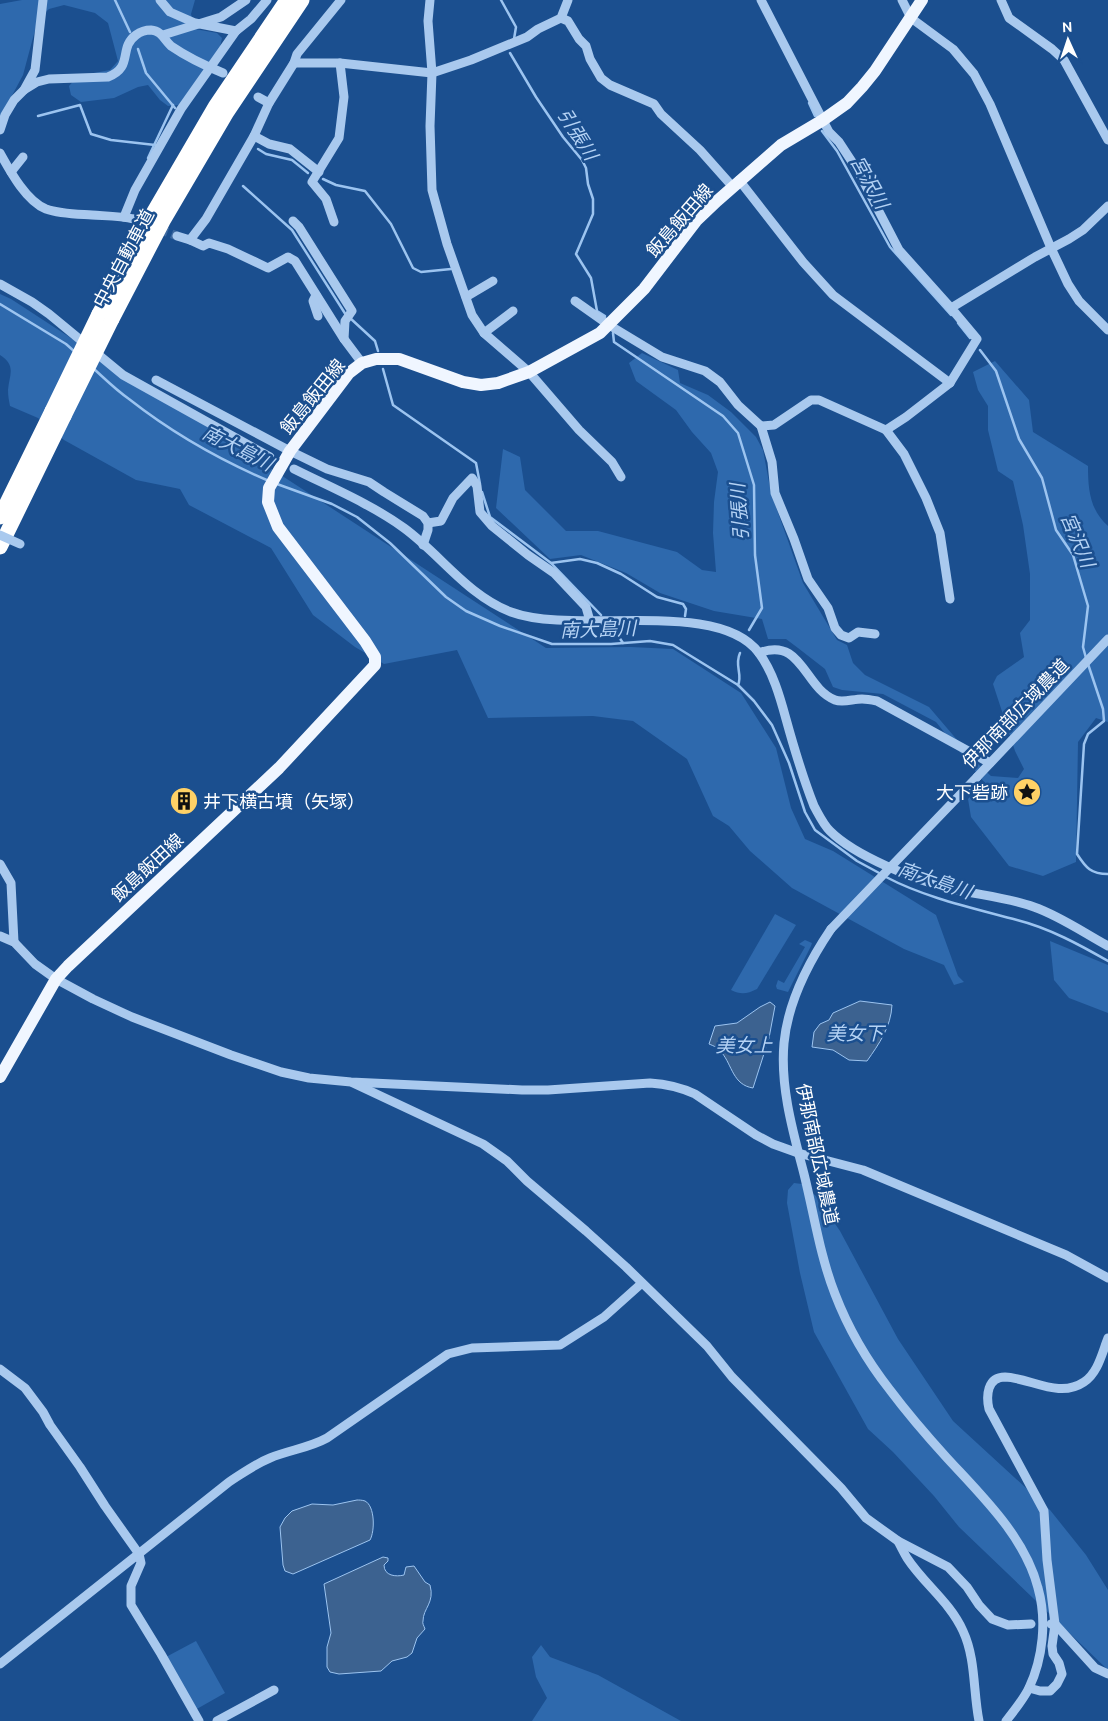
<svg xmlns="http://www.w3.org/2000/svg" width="1108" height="1721" font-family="Ubuntu,'Noto Sans JP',sans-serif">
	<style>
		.green { fill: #2e69ad }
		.water { fill: #3c6290; stroke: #9cc4f0 }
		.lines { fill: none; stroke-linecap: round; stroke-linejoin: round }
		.stream { stroke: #9cc4f0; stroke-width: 2.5 }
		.minor-tunnel { stroke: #3d69a0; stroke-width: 9; stroke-dasharray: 9 4.5; stroke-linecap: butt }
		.minor { stroke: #a9c9ee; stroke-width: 9 }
		.major { stroke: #f0f6ff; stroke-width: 12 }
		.highway { stroke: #fff; stroke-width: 15 }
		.minor-bridge { stroke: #a9c9ee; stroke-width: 9 }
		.highway-bridge { stroke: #fff; stroke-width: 15 }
		.labels { text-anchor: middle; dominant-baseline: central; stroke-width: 5; stroke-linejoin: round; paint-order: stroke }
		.street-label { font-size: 18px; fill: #fff; stroke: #1b4f8f }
		.poi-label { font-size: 18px; fill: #fff; stroke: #1b4f8f; text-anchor: end }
		.water-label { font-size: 19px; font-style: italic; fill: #b5d3f5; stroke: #1b4f8f }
	</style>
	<rect width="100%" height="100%" fill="#1b4f8f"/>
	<g class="green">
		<polygon points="22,0 195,0 191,14 195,29 217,33 222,38 220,47 179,105 168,106 160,100 148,85 138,87 114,98 81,102 71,95 69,86 78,76 110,70 118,61 108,23 95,13 64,5 49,9 38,19 23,75 0,118 0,4"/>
		<path d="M 0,294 L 11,299 L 546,648 L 631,647 L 673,649 L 741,693 L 776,748 L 791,808 L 805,839 L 833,851 L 936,915 L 958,976 L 964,982 L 954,985 L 944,965 L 904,949 L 792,888 L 750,851 L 729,826 L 713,816 L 687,759 L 633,721 L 593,716 L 488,718 L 457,650 L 384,664 L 355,647 L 313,615 L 271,548 L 189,505 L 180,489 L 136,480 L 64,440 L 38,418 L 10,406 C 9,401 8,396 8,390 C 9,375 17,366 0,355 Z"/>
		<path d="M 642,353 L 678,370 L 680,383 L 708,395 L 731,412 L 756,437 L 763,450 L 771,493 L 803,583 L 837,640 L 847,645 L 853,663 L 865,675 L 929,707 L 976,762 L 991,776 L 1018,778 L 1024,769 L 1015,751 L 993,684 L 997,676 L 1024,657 L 1020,633 L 1030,620 L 1030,574 L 1023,525 L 1013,481 L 998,471 L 988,430 L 988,406 L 978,390 L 973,372 L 995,361 L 1029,400 L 1033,432 L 1088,466 C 1088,490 1090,510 1108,526 L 1108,722 L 1096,718 L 1078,742 L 1076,862 L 1043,876 L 1009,866 L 971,817 L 968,799 L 984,782 L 936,722 L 883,694 L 842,690 L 833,687 L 825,669 L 798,648 L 786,639 L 768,639 L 762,619 L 714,611 L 660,593 L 626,573 L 581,555 L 550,559 L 496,508 L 503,449 L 520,457 L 525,490 L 566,531 L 598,531 L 677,552 L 702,570 L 716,572 L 713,533 L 714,502 L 718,472 L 711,453 L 692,432 L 676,410 L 636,381 L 629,363 Z"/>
		<path d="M 185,786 L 191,793 C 189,800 191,807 184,812 L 185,814 L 181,815 L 178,808 L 180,788 Z"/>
		<path d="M 775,914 L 796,925 L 757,989 C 747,994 741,995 731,990 Z"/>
		<polygon points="805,940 812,943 811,946 788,992 777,989 776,986 778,980 784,983 805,947 799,944"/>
		<polygon points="1050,941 1108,965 1108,1013 1069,998 1054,980"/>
		<polygon points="794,1183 802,1184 816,1196 840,1231 898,1339 953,1421 1050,1510 1086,1555 1108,1590 1108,1670 959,1527 934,1496 893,1452 868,1429 814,1332 800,1273 787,1203 788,1190"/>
		<polygon points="196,1641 225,1693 195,1710 166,1657"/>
		<polygon points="541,1645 550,1657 598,1675 681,1721 532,1721 547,1698 536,1677 532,1657"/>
	</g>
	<g class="water">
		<path d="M 860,1001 L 892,1005 C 891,1027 879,1044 867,1061 L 849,1060 L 833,1050 L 812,1047 L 814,1032 L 820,1024 L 829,1020 L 833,1013 Z"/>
		<path d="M 770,1002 L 775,1006 L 769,1038 L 753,1088 C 733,1085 732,1065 722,1053 C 719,1048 714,1046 709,1044 L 715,1026 L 737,1023 L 760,1007 Z"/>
		<path d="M 357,1500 C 359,1500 362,1500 365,1501 C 375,1506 375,1531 370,1540 L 293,1574 L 285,1571 L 283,1565 L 280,1527 L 285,1518 L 292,1511 L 312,1504 L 333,1505 Z"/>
		<path d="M 383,1557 L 388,1558 L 388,1561 L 384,1565 C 384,1576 396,1577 404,1575 L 406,1567 L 414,1566 L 425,1582 L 430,1585 C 435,1603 423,1608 423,1621 C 422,1623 424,1626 425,1629 L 417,1638 L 412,1653 L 407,1657 L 392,1661 L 381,1671 L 339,1674 L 330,1672 L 327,1667 L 327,1647 L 331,1633 L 324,1584 Z"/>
	</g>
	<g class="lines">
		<g class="stream">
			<polyline points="115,0 130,32"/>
			<polyline points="501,0 516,27 514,39"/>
			<polyline points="138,49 146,73 175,108"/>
			<polyline points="510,53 536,97 563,137 582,160 586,168 588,184 593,199 593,214 576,254 591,278 597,311 605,316"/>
			<polyline points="809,103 815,116"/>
			<polyline points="38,116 80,105 91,134 111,140 155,145"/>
			<polyline points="822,131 837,151 890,247 951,315"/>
			<polyline points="258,149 266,154 292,160 308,173"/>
			<polyline points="148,158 173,105"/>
			<polyline points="323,179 336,185 365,191 391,224 413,268 421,272 451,269"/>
			<polyline points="243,186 292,230 346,315"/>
			<polyline points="0,304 66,344 75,352"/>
			<polyline points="350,318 375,341 378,351"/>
			<polyline points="958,323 970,338"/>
			<polyline points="613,333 614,342 723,416 738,433 754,485 755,555 762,608 749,630"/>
			<polyline points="980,350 996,371 1019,439 1042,478 1056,530 1073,555 1088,606 1083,647 1086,658"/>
			<path d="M 94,369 C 105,379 116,390 129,399 C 171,432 220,460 269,481"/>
			<polyline points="383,369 393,405 476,463 480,484"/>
			<polyline points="277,484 332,504 357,517 390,543 446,597 466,611 500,626 552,644 611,644 650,641 673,645 738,685 754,701 772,725 789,763 805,812 815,830 857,861 881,874"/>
			<polyline points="482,492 490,517 551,563 601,615"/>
			<polyline points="551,563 580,559 597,563 621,574 657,597 683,604 686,609 685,616"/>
			<polyline points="614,630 623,643"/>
			<path d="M 1088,664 L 1103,709 L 1104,721 L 1088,734 L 1084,744 L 1077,854 C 1086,868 1091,874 1108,874"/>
			<path d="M 738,685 C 743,674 734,666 740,653"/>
			<path d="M 886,877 C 926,898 973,908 1017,920 C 1049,928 1080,945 1108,961"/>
		</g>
		<polyline class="minor-tunnel" points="134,219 177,236"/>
		<g class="minor">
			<polyline points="160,0 170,12 195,23 236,31"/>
			<polyline points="430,0 428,21 432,73 430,126 432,190 447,244 472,315 484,333 529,372 579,430 612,462 621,477"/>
			<polyline points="761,0 829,132 839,142 858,171 899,250 951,308"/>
			<polyline points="902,0 911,18 953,49 974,74 990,104 1051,248 1068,284 1079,301 1108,330"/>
			<polyline points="1001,0 1009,18 1052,49 1064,60 1108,140"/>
			<polyline points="561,18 568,21 579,39 586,46 590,59 601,78 610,85 654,104 661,114 700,150 732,186"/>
			<polyline points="163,35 221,17 246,0"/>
			<polyline points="294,63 340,63 432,73 471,60 527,37 538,29 561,18 568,0"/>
			<path d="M 24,90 L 37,82 L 49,79 L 108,77 C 134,67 118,48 136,35 C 140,32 146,30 151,30 C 162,31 164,40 171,46 C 187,57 206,66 223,73"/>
			<polyline points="258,97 269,103"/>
			<polyline points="0,130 5,115 14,100 24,90 35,70 43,0"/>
			<polyline points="254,136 269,144 290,149 319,172"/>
			<path d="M 0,153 C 10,171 26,201 46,209 C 60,214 76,214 92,215 C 106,216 120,216 134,219"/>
			<polyline points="11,172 23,157"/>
			<polyline points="739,180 803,262 833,295 950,383"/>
			<polyline points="124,217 135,190 181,109 236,31 251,19 267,0"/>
			<polyline points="293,221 299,227 352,311 345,321 344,339"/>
			<polyline points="334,222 326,199 312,182 339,138 344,97 340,63"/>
			<polyline points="177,236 190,240 206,219 254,136 269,103 294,63 297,54 341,0"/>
			<polyline points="190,240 203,246 209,243 228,249 268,268 288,257 295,261 344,339 362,363"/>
			<polyline points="0,284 32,302 49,314 123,375 270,457"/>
			<polyline points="316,295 313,301 318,316"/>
			<polyline points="466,297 493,281"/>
			<polyline points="575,301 609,325 662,357 705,371 720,382 738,405 761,426 774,425 811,400 819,400 886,430 906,417 950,383 977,339 951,308 1035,257 1069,239 1083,230 1108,206"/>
			<polyline points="484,333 513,311"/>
			<polyline points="156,380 290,451 327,469 369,482 384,492 423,516 428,523 428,530 423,545"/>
			<polyline points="761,426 772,462 775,493 794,539 808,579 828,608 835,628 841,635 849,638 858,632 875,634"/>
			<polyline points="886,430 904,454 926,498 940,533 950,599"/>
			<path d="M 294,469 C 330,487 371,504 404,528 C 441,555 467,595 511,612 C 575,636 718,597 759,653 C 773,672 780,697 786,719 C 794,748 803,778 814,806 C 819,815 823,824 830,831 C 855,856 915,880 949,888 C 977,895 1007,897 1034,907 C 1060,916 1084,933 1108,946"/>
			<polyline points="428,523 441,521 453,498 472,478 477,486 480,512 492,526 528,555 554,573 586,607 590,621"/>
			<path d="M 759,653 C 802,636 804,688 835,700 C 843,703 853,699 862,699 C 867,699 872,700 877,701 L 990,763"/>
			<polyline points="977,777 1108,639"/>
			<polyline points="0,864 11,883 14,942"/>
			<path d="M 831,929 C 808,963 788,1001 784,1043 C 780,1087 793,1132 804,1174 C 814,1214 820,1256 835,1294 C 848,1328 868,1362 890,1390 C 908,1414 927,1436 947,1458 C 982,1496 1025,1537 1038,1588 C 1047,1620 1043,1658 1029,1688 C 1023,1700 1014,1711 1006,1721"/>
			<path d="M 0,936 L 14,942 L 35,964 L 56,979 L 93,999 L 132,1017 L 231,1055 L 281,1072 L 309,1078 L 351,1082 L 522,1090 L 548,1090 L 650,1083 C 666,1084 680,1087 695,1094 L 756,1135 L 773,1144 L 798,1153 L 863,1170 L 1066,1255 L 1108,1278"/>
			<polyline points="353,1083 483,1144 507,1161 527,1181 586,1231 626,1267 707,1346 732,1377 841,1488 866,1518 898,1541 948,1567 967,1587 979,1605 992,1619 1008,1625 1031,1624"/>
			<polyline points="0,1369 25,1388 43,1412 50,1425 80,1467 105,1506 139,1554 141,1563 131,1586 131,1605 161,1654 199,1721"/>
			<path d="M 898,1541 C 901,1547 904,1553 907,1558 C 924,1584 950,1602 963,1631 C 976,1659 973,1691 979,1721"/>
			<polyline points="1051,1624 1055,1624 1095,1668 1108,1674"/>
			<path d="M 0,1664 L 229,1482 C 243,1473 255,1464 270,1458 C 289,1450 309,1448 327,1438 L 448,1354 L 472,1348 L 560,1345 L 604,1317 L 642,1283"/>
			<path d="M 1029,1688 L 1040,1691 L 1050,1691 L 1057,1684 L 1062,1674 L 1059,1663 L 1053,1654 L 1052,1646 L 1055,1624 L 1047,1560 L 1044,1511 L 989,1409 C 986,1396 987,1377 1005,1377 C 1031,1378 1059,1399 1084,1382 C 1098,1373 1102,1353 1108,1338"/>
			<polyline points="217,1721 274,1690"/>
		</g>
		<polyline class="major" points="0,1077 56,979 68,966 279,768 375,665 375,657 365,641 278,527 268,502 269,488 290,451 349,373 362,363 376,359 399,359 463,382 481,385 498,383 529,372 600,333 644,289 696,221 717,201 781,145 823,120 847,103 862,87 875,71 922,0"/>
		<g class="highway">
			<polyline points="99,314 152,215 215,107 287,0"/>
			<polyline points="112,319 163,221 227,112 302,0"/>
			<polyline points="0,517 52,411"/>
			<polyline points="0,547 64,416"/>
		</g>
		<g class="minor-bridge">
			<polyline points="0,535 20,544"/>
			<polyline points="831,929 977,777"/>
		</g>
		<g class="highway-bridge">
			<polyline points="52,411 99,314"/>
			<polyline points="64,416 112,319"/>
		</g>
	</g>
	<defs>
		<symbol id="sight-disc" viewBox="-11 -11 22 22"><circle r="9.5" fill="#ffd166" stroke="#1b4f8f"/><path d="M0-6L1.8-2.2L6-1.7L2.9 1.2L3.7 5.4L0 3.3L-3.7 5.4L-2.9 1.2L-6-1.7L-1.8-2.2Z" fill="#111"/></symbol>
		<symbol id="building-disc" viewBox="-11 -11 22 22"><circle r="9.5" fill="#ffd166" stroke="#1b4f8f"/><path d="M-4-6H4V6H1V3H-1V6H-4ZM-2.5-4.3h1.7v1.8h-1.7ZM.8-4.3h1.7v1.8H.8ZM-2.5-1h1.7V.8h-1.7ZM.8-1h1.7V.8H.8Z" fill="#111"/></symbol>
	</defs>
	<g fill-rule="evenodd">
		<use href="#sight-disc" x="1011" y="776" width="32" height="32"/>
		<use href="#building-disc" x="168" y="785" width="32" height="32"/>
	</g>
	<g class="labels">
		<g class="street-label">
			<text transform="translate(679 220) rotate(-49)">飯島飯田線</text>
			<text transform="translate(123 258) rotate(-62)">中央自動車道</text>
			<text transform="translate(312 396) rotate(-51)">飯島飯田線</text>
			<text transform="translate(1015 713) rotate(-46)">伊那南部広域農道</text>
			<text transform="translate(147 867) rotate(-43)">飯島飯田線</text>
			<text transform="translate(818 1154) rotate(78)">伊那南部広域農道</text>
		</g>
		<g class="poi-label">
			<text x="1008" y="792">大下砦跡</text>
			<text x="203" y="801" text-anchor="start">井下横古墳（矢塚）</text>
		</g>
		<g class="water-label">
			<text transform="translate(578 134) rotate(58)">引張川</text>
			<text transform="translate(870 182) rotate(61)">宮沢川</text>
			<text transform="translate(238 448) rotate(27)">南大島川</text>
			<text transform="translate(739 512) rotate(-94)">引張川</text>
			<text transform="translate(1078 540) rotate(67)">宮沢川</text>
			<text transform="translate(598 629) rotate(-2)">南大島川</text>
			<text transform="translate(935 880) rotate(19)">南大島川</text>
			<text x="855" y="1033">美女下</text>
			<text x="744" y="1045">美女上</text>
		</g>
	</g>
	<g transform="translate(1068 40) rotate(357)" stroke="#1b4f8f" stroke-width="4" paint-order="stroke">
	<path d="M0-4L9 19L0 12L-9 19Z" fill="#ffffff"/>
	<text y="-8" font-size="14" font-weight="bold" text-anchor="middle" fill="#ffffff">N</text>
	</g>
</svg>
